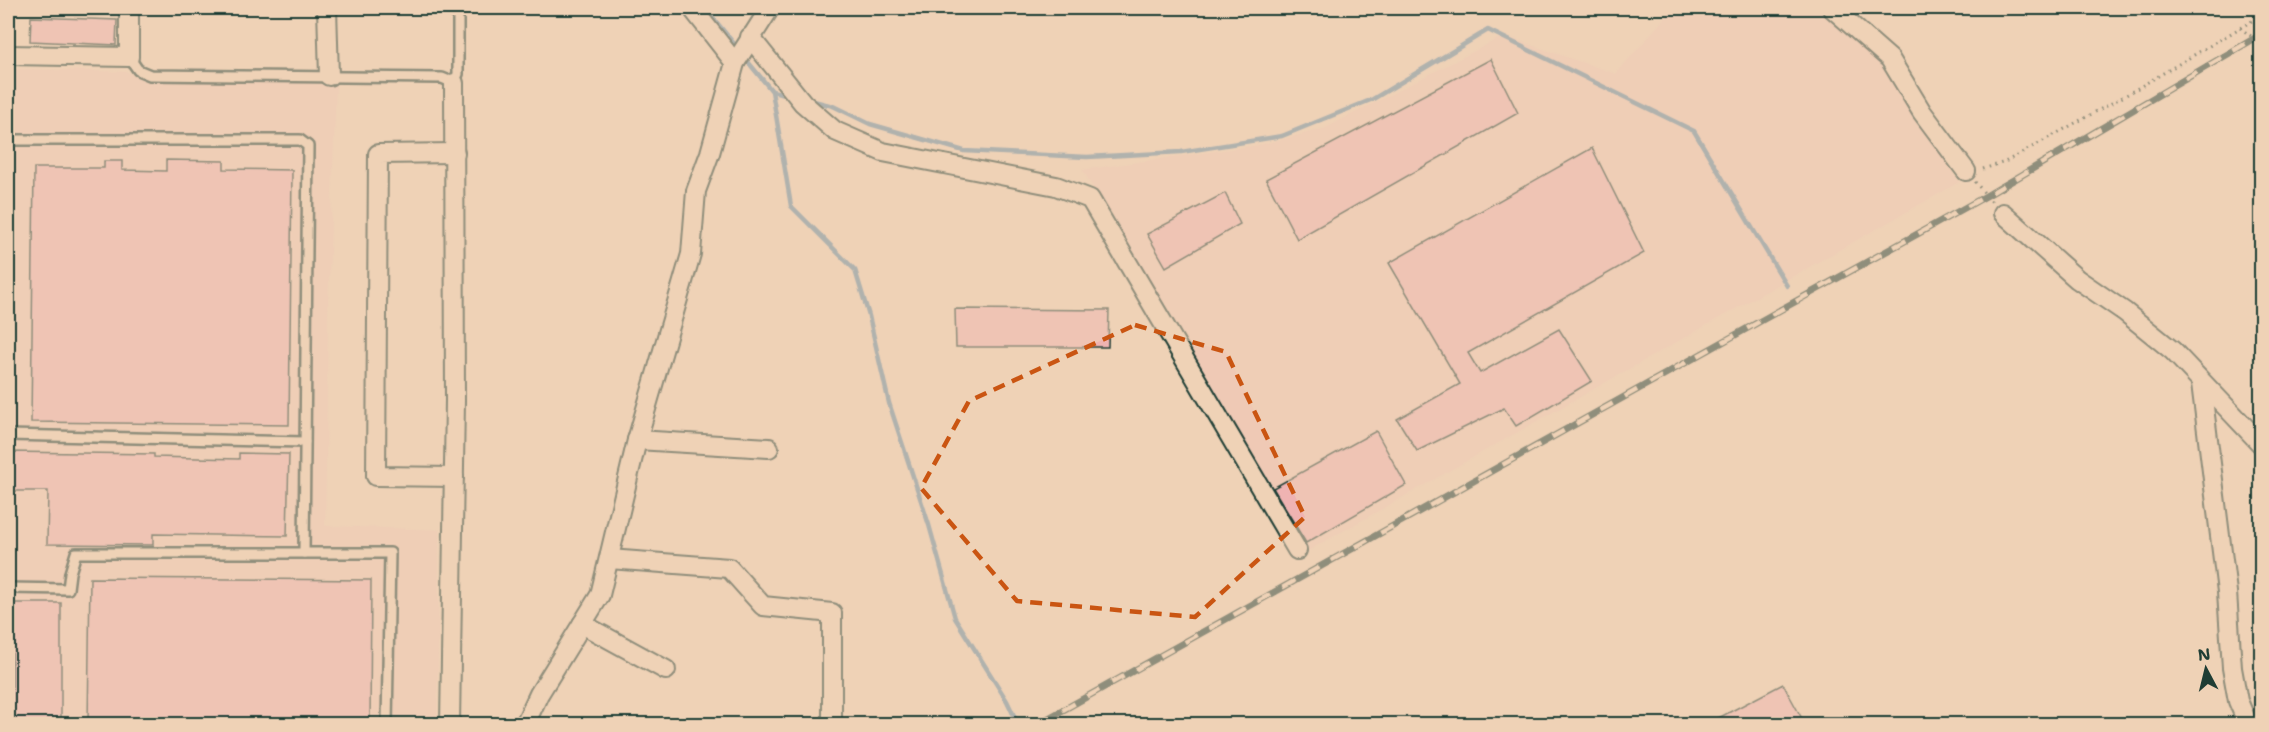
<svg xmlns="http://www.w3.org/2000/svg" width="2269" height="732" font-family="'Shantell Sans',sans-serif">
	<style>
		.built { fill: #efc9b5 }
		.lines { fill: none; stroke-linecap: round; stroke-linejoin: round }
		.stream { stroke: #658ca3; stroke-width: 4.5 }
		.building { fill: #efb3b2; stroke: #1f3d34; stroke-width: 1.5 }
		.lane-casing { stroke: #1f3d34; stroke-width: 14 }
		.street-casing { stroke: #1f3d34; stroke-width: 22 }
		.path { stroke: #1f3d34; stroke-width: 3; stroke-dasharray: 1.5 4.5; stroke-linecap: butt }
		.lane { stroke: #efd2b6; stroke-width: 9 }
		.street { stroke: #efd2b6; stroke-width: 18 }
		.rail-casing { stroke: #1f3d34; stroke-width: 7 }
		.rail { stroke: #efd2b6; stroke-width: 4.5; stroke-dasharray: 14; stroke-linecap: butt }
		.marked { fill: none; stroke: #ca5512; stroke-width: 4.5; stroke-dasharray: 12 8; stroke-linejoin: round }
	</style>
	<rect width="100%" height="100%" fill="#efd2b6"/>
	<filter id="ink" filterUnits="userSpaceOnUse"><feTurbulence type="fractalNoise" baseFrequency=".0167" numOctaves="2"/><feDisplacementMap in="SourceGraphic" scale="12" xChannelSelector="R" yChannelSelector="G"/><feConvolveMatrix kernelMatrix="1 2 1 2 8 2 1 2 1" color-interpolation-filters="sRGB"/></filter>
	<g filter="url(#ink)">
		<g class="built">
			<polygon points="1674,8 1821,8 1837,26 1883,62 1959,182 1304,553 1083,170 1260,145 1324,129 1504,36 1616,74"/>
			<polygon points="8,69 127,72 142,79 336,81 328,302 325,526 439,530 437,724 8,724"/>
		</g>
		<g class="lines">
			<g class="stream">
				<polyline points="705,8 739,50"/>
				<polyline points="744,57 772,91 791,206 855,270 869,316 889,403 929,525 955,618 1007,701 1018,724"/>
				<polyline points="772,91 790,95"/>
				<polyline points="810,100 833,106 870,124 964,151 1087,157 1181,152 1282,136 1373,99 1488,30 1694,131 1787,286"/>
			</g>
		</g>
		<g class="building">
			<polygon points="31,17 117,20 116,45 30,41"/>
			<polygon points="1491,59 1518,113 1297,239 1266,179"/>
			<polygon points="1592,148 1644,253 1468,353 1480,373 1559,329 1592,381 1516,426 1504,408 1417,451 1397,419 1460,384 1389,263"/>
			<polygon points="166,160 224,161 224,169 292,170 289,425 31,422 34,168 104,168 104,161 122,161 122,170 166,171"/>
			<polygon points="1225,193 1240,224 1166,267 1147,234"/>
			<polygon points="955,309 1109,310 1108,347 956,347"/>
			<polygon points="1376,431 1406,485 1306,543 1273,488"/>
			<polygon points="8,452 154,454 154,457 239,459 239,453 289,454 287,536 153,534 153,545 47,544 48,491 8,491"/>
			<polygon points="90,578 371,580 370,724 88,724"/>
			<rect x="12" y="603" width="49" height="121"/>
			<polygon points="1783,684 1805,724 1707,724"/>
		</g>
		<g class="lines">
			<defs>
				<g id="lane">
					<polyline points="129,57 138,70 150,75 442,78 454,83 458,74 458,8"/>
					<polyline points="8,140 300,140 308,146 304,553"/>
					<polyline points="8,435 305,442"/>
					<polyline points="8,588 68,589 70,573 76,553 390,553 387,724"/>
				</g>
				<g id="street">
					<polyline points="327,8 329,76"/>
					<polyline points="692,8 735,63"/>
					<polyline points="1832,8 1890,59 1922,112 1966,171"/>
					<polyline points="750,37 803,103 835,131 883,152 1056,186 1090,199 1297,550"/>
					<polyline points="8,55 129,57 129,8"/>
					<polyline points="2003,213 2077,279 2125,312 2173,351 2262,445"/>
					<polyline points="2201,383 2227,592 2232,668 2238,701 2248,724"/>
					<polyline points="637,440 769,448"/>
					<polyline points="454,477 376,476 378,154 455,153"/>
					<polyline points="609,559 729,568 763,606 832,613 832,720"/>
					<polyline points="582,624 666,670"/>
					<polyline points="450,724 455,401 454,83"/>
					<polyline points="525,724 539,694 600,595 637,440 691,254 696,191 710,153 735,63 770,8"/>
				</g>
			</defs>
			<use href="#lane" class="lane-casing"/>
			<use href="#street" class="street-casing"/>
			<g class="path">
				<polyline points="2240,28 2262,44"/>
				<polyline points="1983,169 2005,162 2126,95 2262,15"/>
				<polyline points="1975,182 1992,202"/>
			</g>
			<use href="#lane" class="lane"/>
			<use href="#street" class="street"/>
			<defs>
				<polyline id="rail" points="1038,724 1764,319 1986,196 2262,34"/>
			</defs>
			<use href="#rail" class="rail-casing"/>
			<use href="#rail" class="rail"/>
		</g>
	</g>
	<path d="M0 0H2269V732H0ZM 1135,325 L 1226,352 L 1305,517 L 1195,617 L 1017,601 L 921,488 L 969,401 Z" fill="#efd2b6" fill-opacity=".55" fill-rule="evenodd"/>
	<path class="marked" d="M 1135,325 L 1226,352 L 1305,517 L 1195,617 L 1017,601 L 921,488 L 969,401 Z"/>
	<rect width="2269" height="732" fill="none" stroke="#efd2b6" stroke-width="30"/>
	<rect x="15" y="15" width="2239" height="702" fill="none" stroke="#1f3d34" stroke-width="2" filter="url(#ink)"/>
	<g transform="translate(2206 669) rotate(353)" stroke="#efd2b6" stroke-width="4.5" paint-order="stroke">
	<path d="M0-4.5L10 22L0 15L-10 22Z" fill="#1f3d34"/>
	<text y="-9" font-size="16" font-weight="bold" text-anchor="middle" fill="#1f3d34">N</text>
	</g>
</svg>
